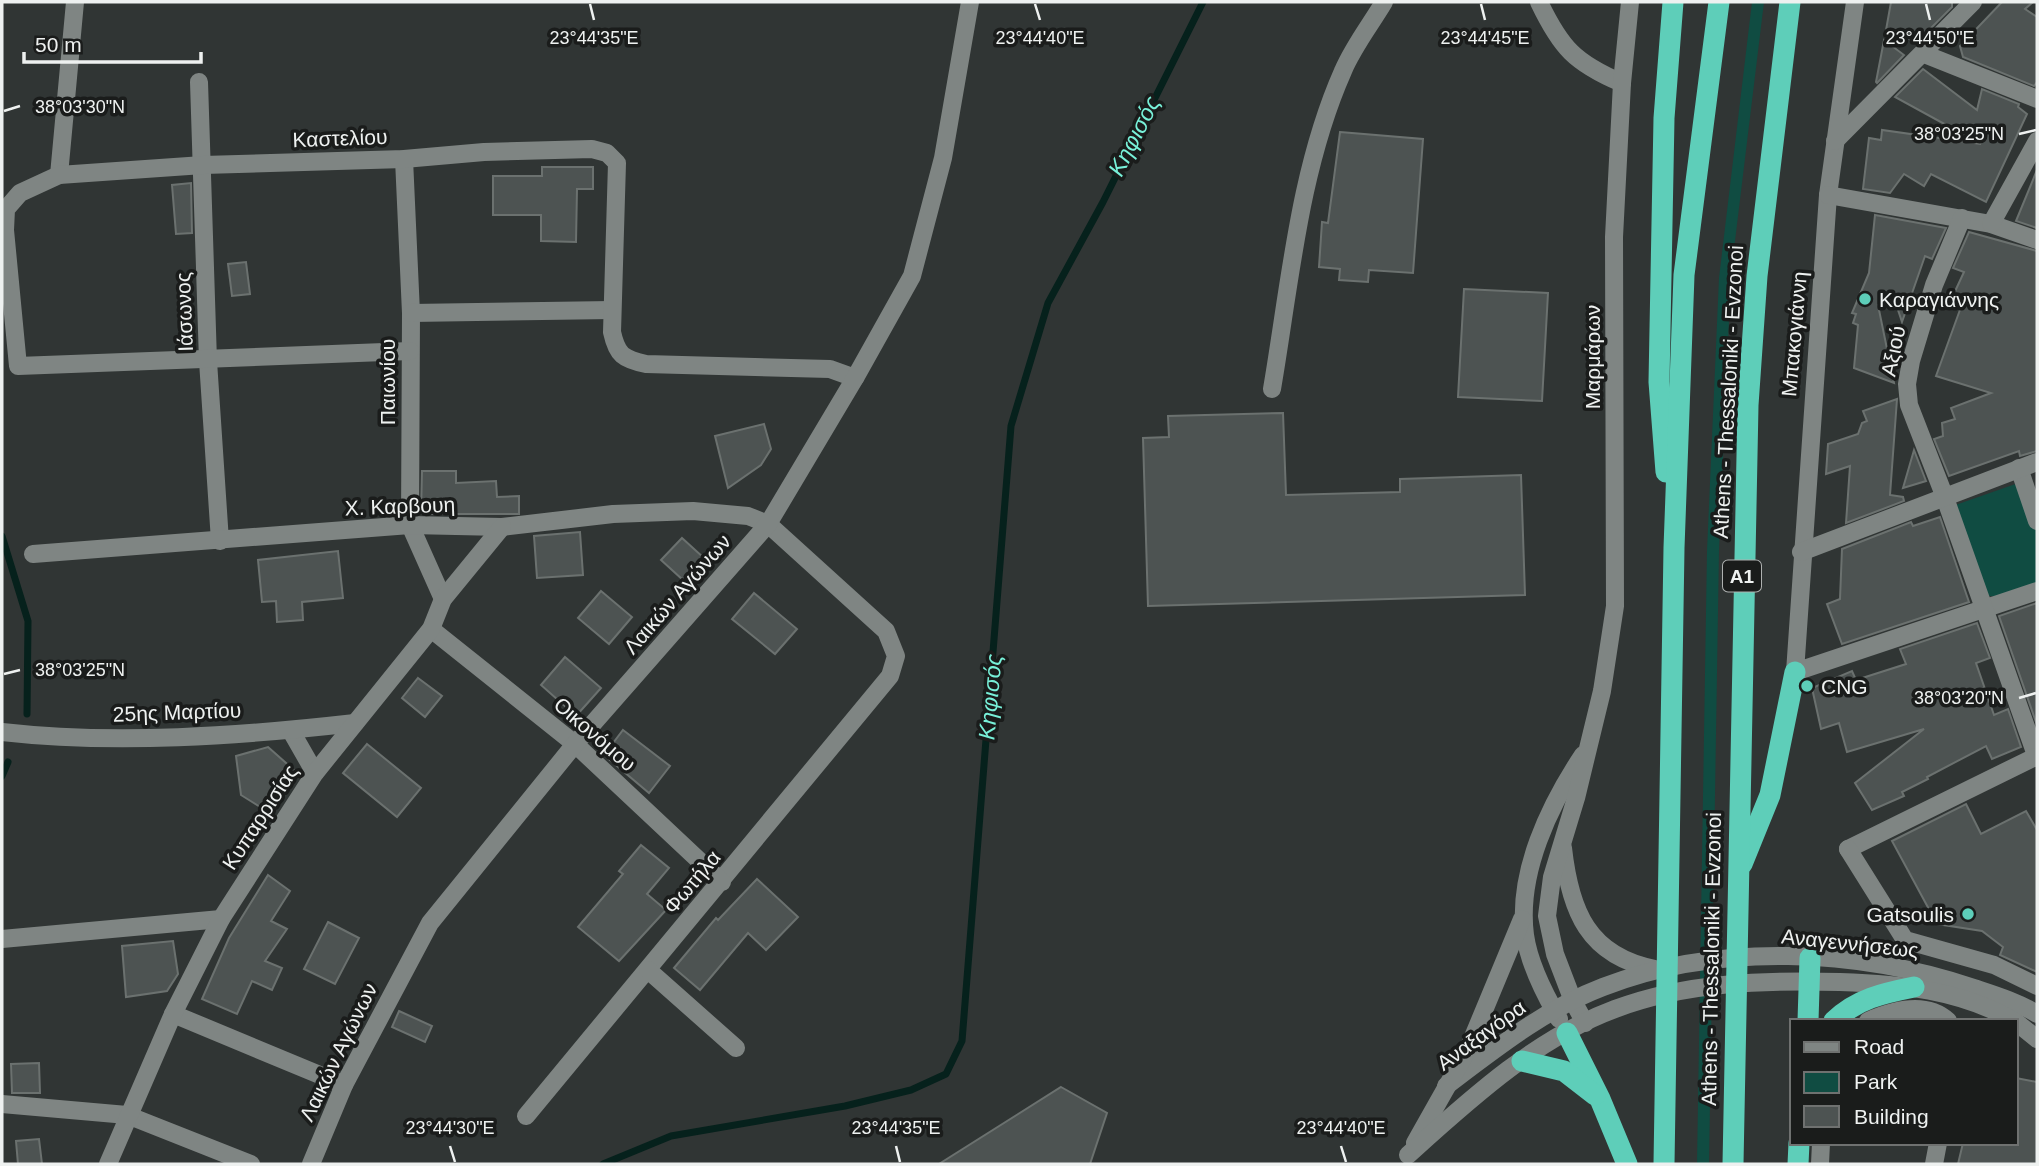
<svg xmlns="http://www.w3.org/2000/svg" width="2039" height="1166" font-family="Helvetica,sans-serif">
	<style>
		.green { fill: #104c42 }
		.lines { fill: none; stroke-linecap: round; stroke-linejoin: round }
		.stream { stroke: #06211c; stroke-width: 7 }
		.building { fill: #4d5352; stroke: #6b716f; stroke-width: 2 }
		.street { stroke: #7f8583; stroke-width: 18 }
		.secondary { stroke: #7f8583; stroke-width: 18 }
		.highway { stroke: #5eceb9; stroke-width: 21 }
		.ticks { fill: none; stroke: #eef1f0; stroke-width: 2.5 }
		.poi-dot { fill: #5dceb9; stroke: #1a1c1b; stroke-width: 2.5 }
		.labels { text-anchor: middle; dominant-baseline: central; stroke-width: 7; stroke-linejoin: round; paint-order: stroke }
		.shield { fill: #1a1c1b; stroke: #aeb1b0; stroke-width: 2 }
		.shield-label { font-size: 19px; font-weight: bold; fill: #eef1f0 }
		.street-label { font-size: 21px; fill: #eef1f0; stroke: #1a1c1b }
		.poi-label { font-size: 21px; fill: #eef1f0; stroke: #1a1c1b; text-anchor: start }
		.water-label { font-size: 23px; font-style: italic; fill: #78f1d9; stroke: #1a1c1b }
		.ticks-label { font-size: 18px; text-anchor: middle; fill: #eef1f0; stroke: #1a1c1b; stroke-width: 7; stroke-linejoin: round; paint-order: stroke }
	</style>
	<rect width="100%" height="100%" fill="#303534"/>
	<g class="green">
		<polygon points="1752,2 1764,2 1731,274 1719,550 1709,1164 1697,1164 1707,551 1719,278"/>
		<polygon points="2027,480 2037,510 2037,597 1983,596 1944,509"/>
	</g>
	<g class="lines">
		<g class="stream">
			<polyline points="2,536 28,621 27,714"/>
			<polyline points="2,776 8,762"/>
			<polyline points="603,1164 671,1136 845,1106 911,1090 946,1074 962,1041 1011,426 1048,303 1103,202 1203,2"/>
		</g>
	</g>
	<g class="building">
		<polygon points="1891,2 1952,2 1952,7 1917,42 1886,30"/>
		<polygon points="2002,2 2033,2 2025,9 2037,17 2037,82 2034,86 1963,57 1960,46"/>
		<polygon points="1884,40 1904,55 1877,83 1876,82"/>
		<polygon points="1923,69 1977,110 1982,89 2019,104 2018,107 2027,114 1986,202 1931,174 1924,186 1904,174 1890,193 1863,189 1869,138 1881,140 1882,130 1981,144 1895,97"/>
		<polygon points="1340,132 1423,139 1413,273 1369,270 1368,282 1339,280 1340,269 1319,267 1322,222 1328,223"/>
		<polygon points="542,167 593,167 593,189 577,189 576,242 541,241 541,215 493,215 493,176 542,176"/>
		<polygon points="2037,170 2037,228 2016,221"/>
		<polygon points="191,183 192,233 176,234 172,185"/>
		<polygon points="1875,215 1946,228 1932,259 1925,256 1902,322 1895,301 1878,305 1894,383 1854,368 1858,325 1853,323 1856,314 1852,313 1869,273"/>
		<polygon points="1969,232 2037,251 2037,451 2020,456 2019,451 1949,476 1934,439 1943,436 1942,423 1955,419 1951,408 1991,393 1936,376 1961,307 1951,300 1964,272 1953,268"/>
		<polygon points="246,262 250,294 232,296 228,264"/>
		<polygon points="1464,289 1548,293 1542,401 1458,397"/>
		<polygon points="1897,399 1890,495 1903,497 1904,501 1846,523 1850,466 1826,474 1828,444 1858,434 1862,423 1867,421 1863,411"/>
		<polygon points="1283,413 1286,495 1400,492 1400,479 1521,475 1525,595 1148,606 1143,438 1169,437 1168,416"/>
		<polygon points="764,424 771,449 761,465 728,488 715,436"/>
		<polygon points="1914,450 1926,481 1903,488"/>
		<polygon points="422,471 456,471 456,483 496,481 497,497 519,496 519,514 421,514"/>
		<polygon points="1940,517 1969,602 1842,644 1827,604 1840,599 1842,549 1911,522 1913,526"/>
		<polygon points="580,532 583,575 537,578 534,536"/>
		<polygon points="682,538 704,558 683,580 661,560"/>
		<polygon points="338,551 343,598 302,602 303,620 277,622 276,601 262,602 258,560"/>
		<polygon points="601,591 632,617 609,644 578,618"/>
		<polygon points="754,593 797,629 775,654 732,619"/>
		<polygon points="2037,603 2037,725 1999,616"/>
		<polygon points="1977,623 1990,658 1976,663 1994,715 2008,709 2021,747 1992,759 1986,746 1927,777 1928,779 1902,792 1904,796 1872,810 1855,783 1924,729 1847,752 1839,723 1821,729 1812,688 1852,671 1856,680 1906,664 1900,649"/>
		<polygon points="565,657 601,688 576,716 541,685"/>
		<polygon points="418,678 442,696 425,717 402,698"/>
		<polygon points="623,730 670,766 649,793 604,755"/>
		<polygon points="367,744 421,788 397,817 343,773"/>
		<polygon points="268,747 294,770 265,810 241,795 236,756"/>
		<polygon points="1966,804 1981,834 2026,811 2037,830 2037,972 2000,955 2003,947 1982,931 1937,924 1892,841"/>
		<polygon points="641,845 669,868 647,894 666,910 619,961 578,927 623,874 619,871"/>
		<polygon points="268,875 290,891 271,921 287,929 265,961 282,968 272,990 252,981 237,1014 202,999 229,938"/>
		<polygon points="757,879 798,917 766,950 748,933 700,990 674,968 716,918 718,920"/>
		<polygon points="328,922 359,938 335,984 304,969"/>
		<polygon points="173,941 178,974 167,991 126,997 122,946"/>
		<polygon points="399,1011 432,1026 425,1042 392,1027"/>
		<polygon points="39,1063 40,1093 12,1093 11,1064"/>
		<polygon points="2016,1078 2037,1082 2037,1164 1958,1164 1963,1143 2016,1143"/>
		<polygon points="1061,1087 1107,1113 1090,1164 939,1164"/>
		<polygon points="39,1139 42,1164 18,1164 16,1141"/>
	</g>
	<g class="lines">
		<g class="street">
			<polyline points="1855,2 1828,195 1795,672 2037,591"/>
			<polyline points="1924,54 2037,99"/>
			<polyline points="199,82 208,361 220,541"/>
			<polyline points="1835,141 1973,2"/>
			<polyline points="404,159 411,313 410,525 443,599"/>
			<polyline points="59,175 75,2"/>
			<polyline points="1828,195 1991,224 2037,240"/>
			<polyline points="1962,218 1934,285 1911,361 1907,384 1909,405 1944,495 2037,758"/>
			<polyline points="1991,224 2037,141"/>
			<polyline points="411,313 612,310"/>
			<path d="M 410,351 L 18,366 L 5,230 L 6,209 L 20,193 L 59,175 L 203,165 L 404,159 L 484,152 L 592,149 L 607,153 L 617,163 L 612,332 C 617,355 623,359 646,364 L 830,369 L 855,378"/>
			<path d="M 1272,389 C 1290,284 1299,170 1343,71 C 1353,47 1371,24 1384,2"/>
			<polyline points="2019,468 2037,521"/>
			<polyline points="1801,552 2037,462"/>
			<polyline points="33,554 410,525 502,527 613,514 693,511 748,516 768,524 886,631 896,656 890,676 526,1116"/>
			<polyline points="431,629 575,744 722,882"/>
			<polyline points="291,731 315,773"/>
			<path d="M 2,732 C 116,745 240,736 355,723"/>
			<polyline points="1848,849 2035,757"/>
			<polyline points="2,939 221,919"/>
			<polyline points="648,970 736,1048"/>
			<polyline points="173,1014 344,1085"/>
			<path d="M 1868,1021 C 1893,1010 1926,1001 1948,1021"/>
			<polyline points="2,1104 127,1115 251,1164"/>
			<polyline points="108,1164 173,1014 221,919 315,773 431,629 443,599 502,527"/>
			<polyline points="311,1164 344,1085 430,923 575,744 768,524 855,378 912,276 943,158 970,2"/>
			<polyline points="1820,1164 1821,1143"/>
			<polyline points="1934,1164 1938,1143"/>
		</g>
		<g class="secondary">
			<path d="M 1539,2 C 1561,48 1575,63 1622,83"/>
			<path d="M 1563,848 C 1570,911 1588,956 1655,969"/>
			<polyline points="1848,849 1905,940 1994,965 2037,986"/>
			<path d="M 1559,1019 C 1545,995 1529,964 1525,935 C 1517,873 1549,806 1583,755"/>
			<polyline points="2016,1022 2037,1039"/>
			<polyline points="1585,1023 1573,1001 1555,954 1547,916 1552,877 1576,798 1602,691 1615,606 1614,237 1622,83 1630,2"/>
			<path d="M 1446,1086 C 1495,1049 1545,1009 1603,987 C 1718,942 1858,949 1974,988 C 1995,995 2018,1002 2037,1014"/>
			<polyline points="1415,1143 1468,1049 1522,919"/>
			<path d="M 1408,1155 C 1469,1100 1536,1038 1615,1009 C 1687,982 1764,980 1840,982 C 1899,984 1961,990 2014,1021"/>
		</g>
		<g class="highway">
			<polyline points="1666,472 1659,382 1664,118 1673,2"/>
			<polyline points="1742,864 1770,795 1795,672"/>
			<polyline points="1808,1021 1810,958"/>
			<path d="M 1834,1021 C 1856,999 1884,993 1914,987"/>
			<polyline points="1567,1033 1600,1099 1627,1164"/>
			<polyline points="1522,1061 1564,1071 1595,1095"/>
			<polyline points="1664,1164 1674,548 1684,275 1719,2"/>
			<polyline points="1733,1164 1748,405 1757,276 1790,2"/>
			<polyline points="1798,1164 1799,1143"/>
		</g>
	</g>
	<path class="ticks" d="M 590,4 L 594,20M 1035,4 L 1040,20M 1481,4 L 1485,20M 1926,4 L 1930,20M 4,111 L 20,106M 2019,134 L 2036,130M 4,674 L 20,670M 2019,698 L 2036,693M 450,1146 L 455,1162M 896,1146 L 900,1162M 1341,1146 L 1346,1162"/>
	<g class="poi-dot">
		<circle cx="1865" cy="299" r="7"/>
		<circle cx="1807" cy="686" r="7"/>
		<circle cx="1968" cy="914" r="7"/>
	</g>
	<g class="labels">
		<rect class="shield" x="1723" y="560.5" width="38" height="31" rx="5"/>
		<g class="shield-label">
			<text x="1742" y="576">Α1</text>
		</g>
		<g class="street-label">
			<text transform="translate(340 138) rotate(-2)">Καστελίου</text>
			<text transform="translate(184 312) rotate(-92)">Ιάσωνος</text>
			<text transform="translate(1794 334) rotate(-85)">Μπακογιάννη</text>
			<text transform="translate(1893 351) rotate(-78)">Αξιού</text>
			<text transform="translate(1592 357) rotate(-90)">Μαρμάρων</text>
			<text transform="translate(387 382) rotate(-90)">Παιωνίου</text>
			<text transform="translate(1728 392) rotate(-87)">Athens - Thessaloniki - Evzonoi</text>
			<text transform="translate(400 506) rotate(-2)">Χ. Καρβουη</text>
			<text transform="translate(677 594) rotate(-49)">Λαικών Αγώνων</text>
			<text transform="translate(177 712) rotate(-2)">25ης Μαρτίου</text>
			<text transform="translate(595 734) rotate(41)">Οικονόμου</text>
			<text transform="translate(260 817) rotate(-57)">Κυπαρρισίας</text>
			<text transform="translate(692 882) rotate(-50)">Φωτήλα</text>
			<text transform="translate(1850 943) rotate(6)">Αναγεννήσεως</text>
			<text transform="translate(1711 959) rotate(-89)">Athens - Thessaloniki - Evzonoi</text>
			<text transform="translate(1481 1035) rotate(-36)">Αναξαγόρα</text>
			<text transform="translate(338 1052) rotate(-64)">Λαικών Αγώνων</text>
		</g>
		<g class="poi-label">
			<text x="1879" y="299">Καραγιάννης</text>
			<text x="1821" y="686">CNG</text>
			<text x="1954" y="914" text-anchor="end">Gatsoulis</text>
		</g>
		<g class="water-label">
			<text transform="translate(1134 136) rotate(-63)">Κηφισός</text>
			<text transform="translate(990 697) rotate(-85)">Κηφισός</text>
		</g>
	</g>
	<g class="ticks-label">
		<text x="594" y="44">23°44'35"E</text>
		<text x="1930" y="44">23°44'50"E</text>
		<text x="1040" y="44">23°44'40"E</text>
		<text x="1485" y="44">23°44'45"E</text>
		<text x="80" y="113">38°03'30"N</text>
		<text x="1959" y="140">38°03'25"N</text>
		<text x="80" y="676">38°03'25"N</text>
		<text x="1959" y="704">38°03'20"N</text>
		<text x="450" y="1134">23°44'30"E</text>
		<text x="896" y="1134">23°44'35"E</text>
		<text x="1341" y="1134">23°44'40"E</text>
	</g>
	<rect width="2039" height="1166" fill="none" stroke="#eef1f0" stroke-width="7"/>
	<rect x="1790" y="1019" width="228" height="126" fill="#1a1c1b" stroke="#6f7170" stroke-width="2"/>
	<rect x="1804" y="1042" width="35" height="10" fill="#7f8583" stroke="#6f7170" stroke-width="2"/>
	<text x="1854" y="1054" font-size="21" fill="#eef1f0">Road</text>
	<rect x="1804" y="1072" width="35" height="21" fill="#104c42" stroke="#6f7170" stroke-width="2"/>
	<text x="1854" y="1089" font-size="21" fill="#eef1f0">Park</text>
	<rect x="1804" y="1106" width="35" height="21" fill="#4d5352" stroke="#6f7170" stroke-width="2"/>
	<text x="1854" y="1124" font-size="21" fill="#eef1f0">Building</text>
	<path d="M24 52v10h177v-10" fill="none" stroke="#eef1f0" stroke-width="3.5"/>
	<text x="35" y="52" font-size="21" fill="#eef1f0" stroke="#1a1c1b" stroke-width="5" paint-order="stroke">50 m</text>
</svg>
